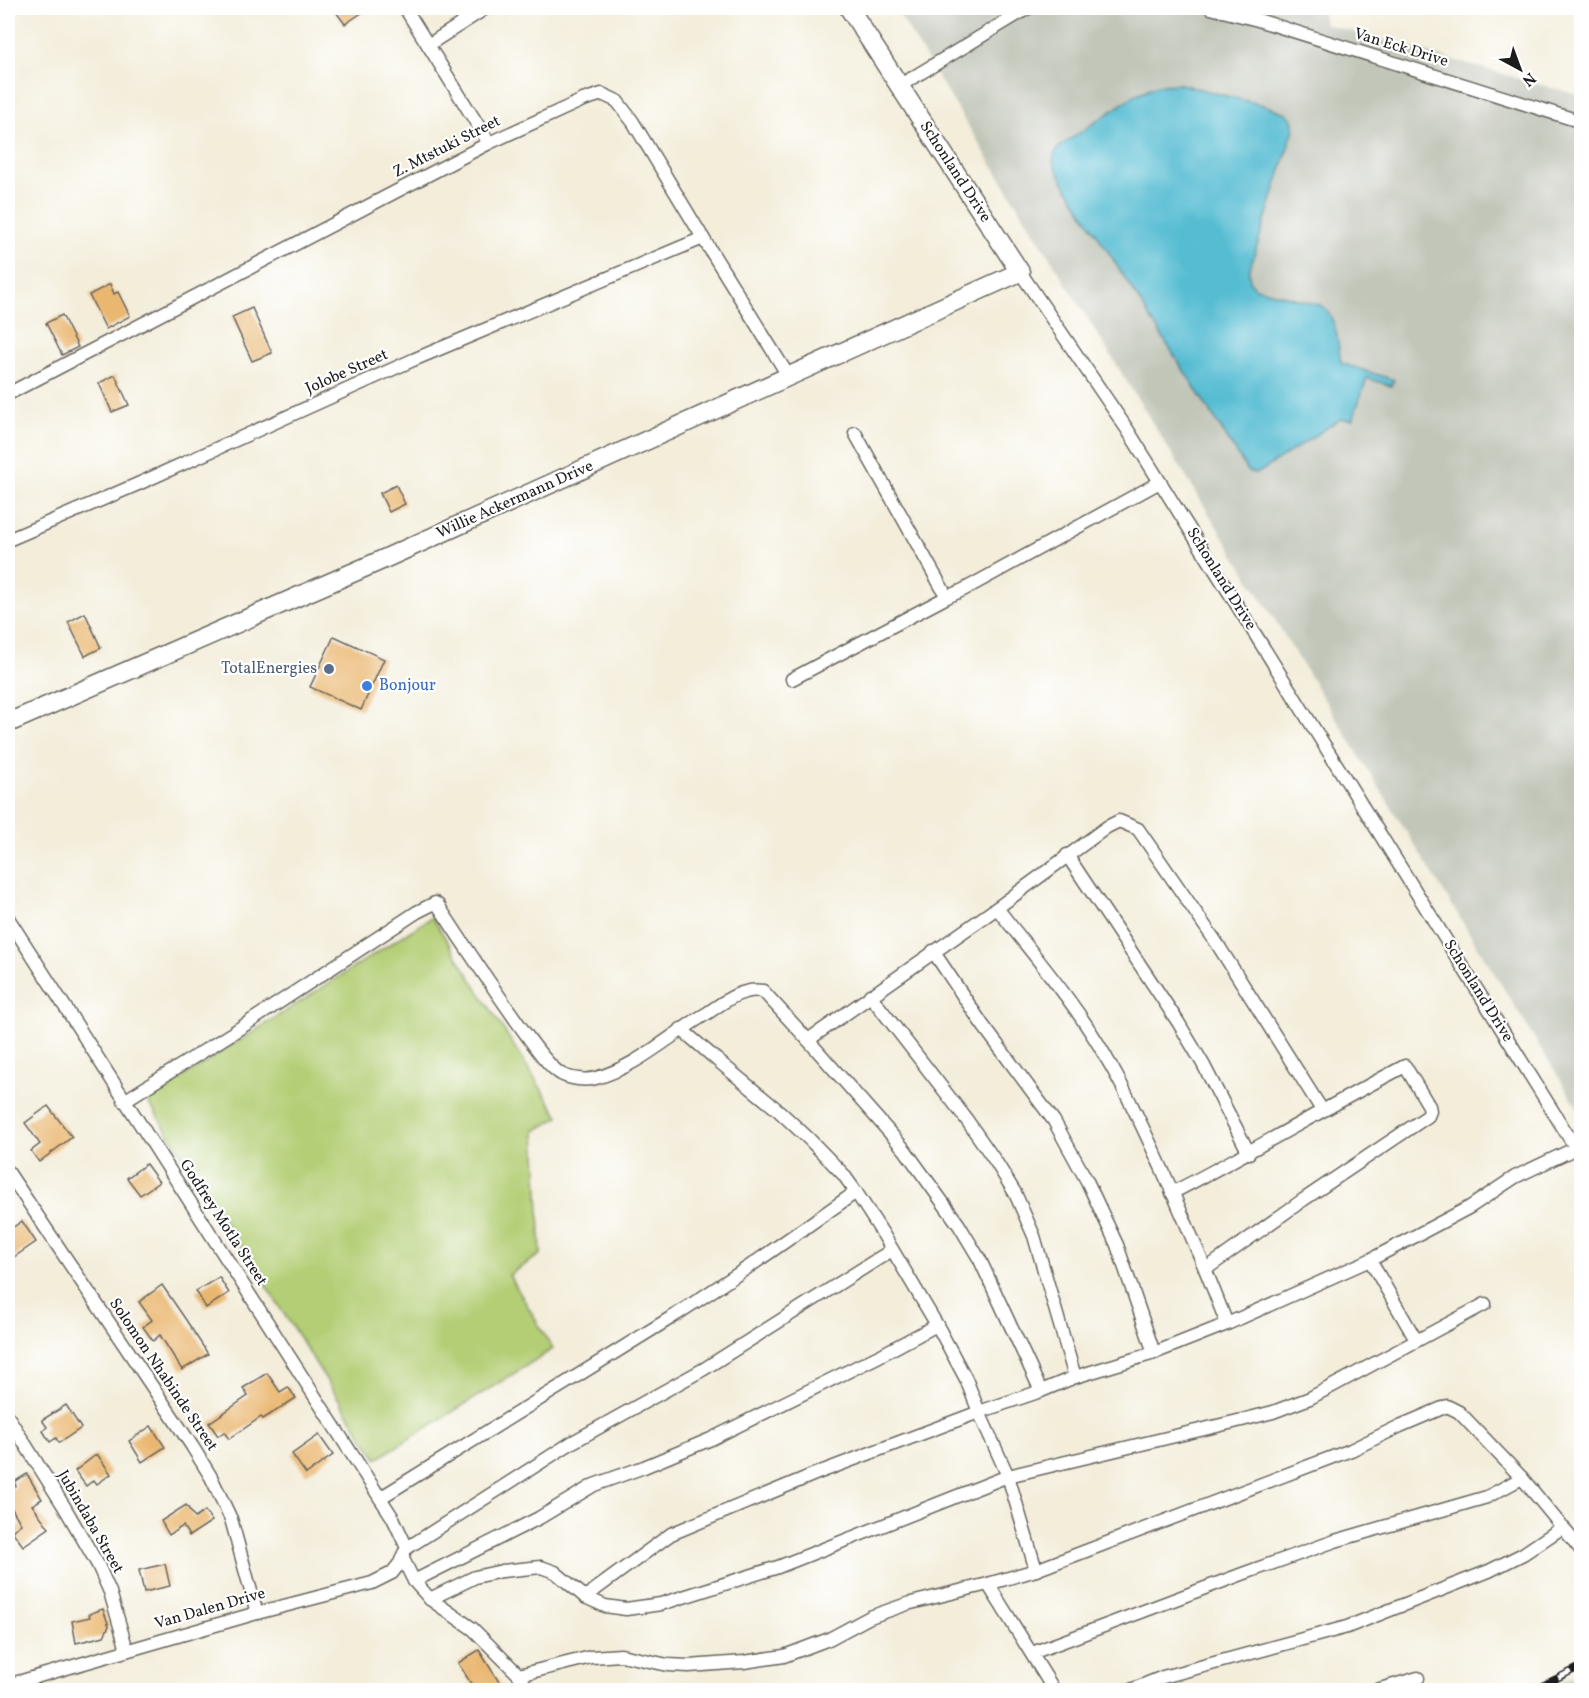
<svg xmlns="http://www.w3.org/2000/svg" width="1589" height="1698" font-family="Vollkorn,serif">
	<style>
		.industrial { fill: #c2c6b9 }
		.green { fill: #b3ce75; stroke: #687548; stroke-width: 1.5 }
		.water { fill: #54bcd2; stroke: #386c77; stroke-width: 1.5 }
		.building { fill: #eab771 }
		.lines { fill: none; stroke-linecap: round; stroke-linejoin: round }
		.street-casing { stroke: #67655e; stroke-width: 15 }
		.secondary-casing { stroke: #67655e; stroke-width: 21 }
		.street { stroke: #fff; stroke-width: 12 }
		.secondary { stroke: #fff; stroke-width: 18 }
		.rail-casing { stroke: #1c1c1c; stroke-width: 7 }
		.rail { stroke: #fff; stroke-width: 4.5; stroke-dasharray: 14; stroke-linecap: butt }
		.service-dot { fill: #5c6f8a; stroke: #fff; stroke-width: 2 }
		.shop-dot { fill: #3f7fe0; stroke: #fff; stroke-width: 2 }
		.labels { text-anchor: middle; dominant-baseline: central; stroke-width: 4.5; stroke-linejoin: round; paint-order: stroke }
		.street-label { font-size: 16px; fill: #1c1c1c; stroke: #fff }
		.service-label { font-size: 16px; fill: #4e5e75; stroke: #fff; text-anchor: end }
		.shop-label { font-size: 16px; fill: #366cbe; stroke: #fff; text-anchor: start }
	</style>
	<rect width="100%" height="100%" fill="#fff"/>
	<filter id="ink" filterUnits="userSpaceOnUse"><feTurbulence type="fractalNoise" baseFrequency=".0167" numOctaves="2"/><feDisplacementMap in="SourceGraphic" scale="12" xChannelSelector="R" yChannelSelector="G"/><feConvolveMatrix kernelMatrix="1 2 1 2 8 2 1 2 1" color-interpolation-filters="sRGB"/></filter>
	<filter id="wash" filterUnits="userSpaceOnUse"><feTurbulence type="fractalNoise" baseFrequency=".008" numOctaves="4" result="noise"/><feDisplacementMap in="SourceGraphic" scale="24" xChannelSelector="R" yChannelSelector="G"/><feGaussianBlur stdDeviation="1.35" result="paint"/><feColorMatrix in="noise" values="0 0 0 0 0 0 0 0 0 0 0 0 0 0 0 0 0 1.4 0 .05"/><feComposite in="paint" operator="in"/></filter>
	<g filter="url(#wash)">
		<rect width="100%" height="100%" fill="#f3edda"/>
		<g class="industrial">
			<polygon points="895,8 1322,8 1325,24 1581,96 1581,1113"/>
			<polygon points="1581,1672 1581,1690 1542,1690"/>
		</g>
		<polygon class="green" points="432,917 559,1117 535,1131 541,1254 509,1275 553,1349 377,1459 147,1100"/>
		<path class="water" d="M 1180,84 L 1263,105 L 1287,113 L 1292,119 L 1294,129 L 1249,271 L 1250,282 L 1256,288 L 1323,306 C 1337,318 1338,345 1341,363 L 1394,380 L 1391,386 L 1367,378 L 1353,419 L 1340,419 L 1257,474 L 1248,471 L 1066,186 L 1053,162 L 1054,155 L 1059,147 L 1135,95 L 1157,85 Z"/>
		<g id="blocks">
			<g class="building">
				<polygon points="333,8 369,8 345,24"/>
				<polygon points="110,284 114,294 118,292 130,316 106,329 89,295"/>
				<polygon points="252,308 272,353 252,361 232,317"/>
				<polygon points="62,315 78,347 62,355 46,323"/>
				<polygon points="115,375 129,405 112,412 99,383"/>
				<polygon points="396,485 405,504 389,512 380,493"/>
				<polygon points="85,613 101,648 85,656 68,622"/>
				<polygon points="334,636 384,659 361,710 310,687"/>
				<polygon points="48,1106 72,1137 39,1162 31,1151 40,1144 25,1123"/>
				<polygon points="146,1164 159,1182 140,1195 127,1178"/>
				<polygon points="22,1221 36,1242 14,1257 8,1247 8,1231"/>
				<polygon points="219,1277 229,1293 206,1308 196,1291"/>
				<polygon points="162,1285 186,1320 208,1354 182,1370 160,1335 153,1341 143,1327 152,1320 139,1302"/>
				<polygon points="267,1373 280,1392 288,1387 296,1398 263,1419 261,1417 229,1439 224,1432 218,1436 209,1423 248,1396 243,1388"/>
				<polygon points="66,1405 81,1428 59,1443 56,1438 50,1442 43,1431 47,1427 42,1420"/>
				<polygon points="151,1426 165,1447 142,1462 129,1441"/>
				<polygon points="319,1435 333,1455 306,1474 292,1454"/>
				<polygon points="97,1454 111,1474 97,1484 94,1480 86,1486 75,1471"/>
				<polygon points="27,1474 42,1499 32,1505 49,1528 23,1546 12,1531 21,1524 8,1502 8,1492 16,1486 14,1482"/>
				<polygon points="186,1505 195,1518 205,1511 212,1521 189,1536 183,1526 169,1535 161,1521"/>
				<polygon points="165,1564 170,1586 144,1592 139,1570"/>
				<polygon points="103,1609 109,1626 104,1636 76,1643 72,1621 90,1617 89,1614"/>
				<polygon points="479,1650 504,1690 475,1690 458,1663"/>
			</g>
		</g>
	</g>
	<g filter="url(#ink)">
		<use href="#blocks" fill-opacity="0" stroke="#67655e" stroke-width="1.5"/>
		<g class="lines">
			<defs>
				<g id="street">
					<polyline points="405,8 489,143"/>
					<polyline points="1211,8 1258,20 1582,122"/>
					<polyline points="428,45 486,8"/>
					<polyline points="899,86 1028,8"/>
					<polyline points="1020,272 1127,429 1582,1158"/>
					<polyline points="8,394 489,143 583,100 602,94 617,101 633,122 703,238 789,377"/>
					<polyline points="855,433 947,597"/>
					<polyline points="8,540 138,484 413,360 703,238"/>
					<polyline points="792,679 947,597 963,590 1160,482"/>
					<polyline points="1067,855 1178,1022 1203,1064 1249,1153"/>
					<polyline points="8,918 380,1498 393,1518 407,1548"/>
					<polyline points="933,951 982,1024 1054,1121 1087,1181 1117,1245 1154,1353"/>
					<polyline points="870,995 964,1116 996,1162 1015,1193 1034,1236 1075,1377"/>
					<polyline points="681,1029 717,1060 779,1111 809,1139 843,1174 856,1192 883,1234 937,1325 966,1379 979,1412 1008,1476 1036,1570"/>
					<polyline points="808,1040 997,908 1107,827 1119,821 1138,829 1216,942 1322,1110"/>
					<path d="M 124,1101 L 234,1032 L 417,912 L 435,903 L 438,905 C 466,948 495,991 525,1033 C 534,1045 548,1066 561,1074 C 570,1079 586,1081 596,1078 C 637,1067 670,1035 706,1014 C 723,1003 741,987 763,991 L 808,1040 L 905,1150 L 959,1225 L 980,1260 L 1041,1391"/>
					<polyline points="8,1172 192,1446 211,1477 231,1519 257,1613"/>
					<path d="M 1172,1193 C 1251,1152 1327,1107 1405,1066 L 1429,1106 L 1430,1111 L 1428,1116 L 1303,1200 L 1206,1269"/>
					<polyline points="1370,1260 1416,1340"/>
					<polyline points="1227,1324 1370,1260 1470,1207 1515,1177 1576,1148"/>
					<polyline points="8,1417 65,1508 98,1565 110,1592 127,1650"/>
					<polyline points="380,1498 677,1314 750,1266 856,1192"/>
					<polyline points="407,1548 571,1443 704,1369 892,1250"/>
					<polyline points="403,1559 414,1581 430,1599 473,1629 519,1675 591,1657 621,1655 668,1665 689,1666 744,1662 784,1656 829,1639 870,1617 907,1604 988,1584 1036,1570 1351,1450 1400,1426 1447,1406 1459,1412 1522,1478 1582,1551"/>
					<polyline points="414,1581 539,1518 594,1485 644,1467 711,1439 879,1356 937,1325"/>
					<polyline points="988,1584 1054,1690"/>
					<path d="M 585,1597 L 671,1534 L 815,1474 L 979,1412 L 1041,1391 L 1075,1377 L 1154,1353 L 1227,1324 C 1207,1272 1185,1220 1162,1169 C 1145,1132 1128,1094 1107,1059 C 1077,1005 1035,957 997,908"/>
					<polyline points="430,1599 475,1577 502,1571 541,1567 555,1572 585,1597 605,1606 626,1609 661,1604 778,1567 1008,1476 1242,1420 1273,1412 1310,1398 1485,1304"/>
					<polyline points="1032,1653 1245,1573 1335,1541 1487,1497 1522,1478"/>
					<polyline points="519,1675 528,1690"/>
					<polyline points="8,1685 257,1613 372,1583 392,1573 400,1563 404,1553"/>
					<polyline points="1131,1690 1163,1677 1347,1627 1489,1571 1523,1554 1563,1527"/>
					<polyline points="1377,1690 1418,1678"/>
				</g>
				<polyline id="secondary" points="8,723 375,563 1020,272 849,8"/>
			</defs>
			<use href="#street" class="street-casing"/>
			<use href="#secondary" class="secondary-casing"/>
			<use href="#street" class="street"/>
			<use href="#secondary" class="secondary"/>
			<defs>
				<polyline id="rail" points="1533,1690 1582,1666"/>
			</defs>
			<use href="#rail" class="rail-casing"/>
			<use href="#rail" class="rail"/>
		</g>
	</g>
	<circle class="service-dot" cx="329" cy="669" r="6"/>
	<circle class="shop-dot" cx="367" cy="686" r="6"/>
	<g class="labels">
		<g class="street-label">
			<text transform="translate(1401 48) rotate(17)">Van Eck Drive</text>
			<text transform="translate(447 147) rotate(-27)">Z. Mtstuki Street</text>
			<text transform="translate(955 172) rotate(57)">Schonland Drive</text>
			<text transform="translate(347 372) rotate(-24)">Jolobe Street</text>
			<text transform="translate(515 500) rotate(-24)">Willie Ackermann Drive</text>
			<text transform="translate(1221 579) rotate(58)">Schonland Drive</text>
			<text transform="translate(1478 991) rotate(58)">Schonland Drive</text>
			<text transform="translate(223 1223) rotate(57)">Godfrey Motla Street</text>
			<text transform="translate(163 1375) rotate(56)">Solomon Nhabinde Street</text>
			<text transform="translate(90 1522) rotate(60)">Jubindaba Street</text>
			<text transform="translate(210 1609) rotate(-16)">Van Dalen Drive</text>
		</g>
		<g class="service-label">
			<text x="317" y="669">TotalEnergies</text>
		</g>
		<g class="shop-label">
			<text x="379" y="686">Bonjour</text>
		</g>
	</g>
	<rect width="1589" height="1698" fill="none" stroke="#fff" stroke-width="30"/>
	<g transform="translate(1520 69) rotate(139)" stroke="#ffffff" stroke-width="4.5" paint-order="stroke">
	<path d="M0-4.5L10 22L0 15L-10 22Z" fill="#1c1c1c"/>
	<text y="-9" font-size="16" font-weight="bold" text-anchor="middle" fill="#1c1c1c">N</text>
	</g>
</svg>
